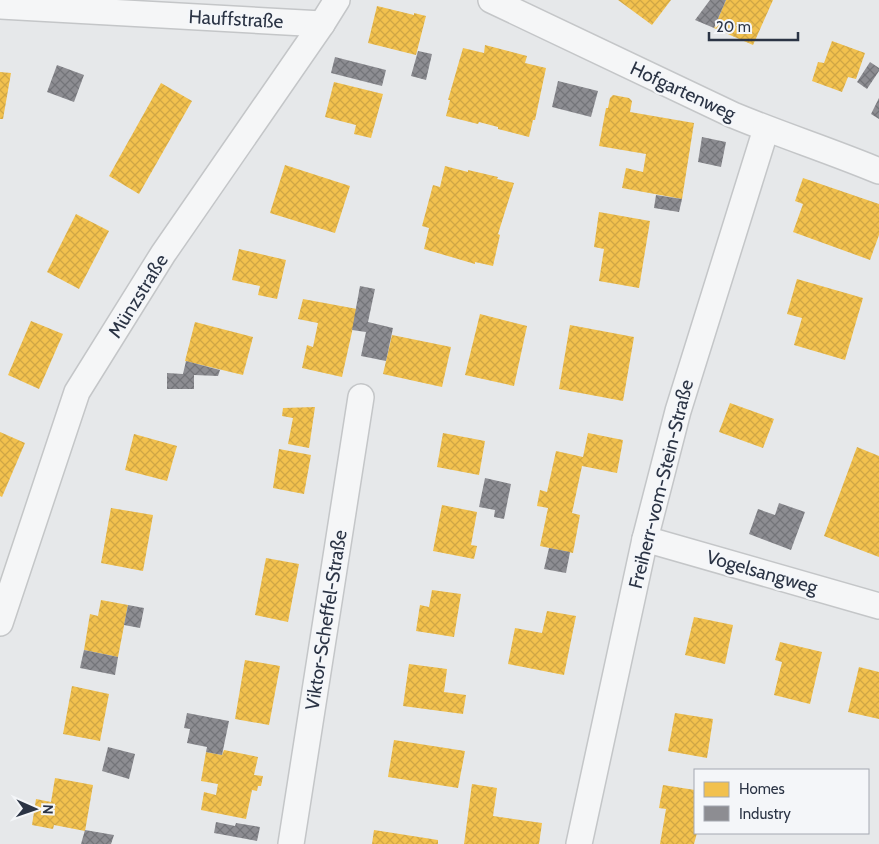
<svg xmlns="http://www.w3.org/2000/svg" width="879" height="844" font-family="Cabin,sans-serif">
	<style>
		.homes { fill: url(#homes-cross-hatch) }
		.industry { fill: url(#industry-cross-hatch) }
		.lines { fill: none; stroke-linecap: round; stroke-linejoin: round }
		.minor-casing { stroke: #c4c6c8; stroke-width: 28 }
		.minor { stroke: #f5f6f7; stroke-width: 25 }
		.labels { text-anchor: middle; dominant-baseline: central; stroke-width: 5; stroke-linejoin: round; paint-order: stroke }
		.street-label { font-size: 19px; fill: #2b3445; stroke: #f4f6f9 }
	</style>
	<defs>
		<pattern id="homes-cross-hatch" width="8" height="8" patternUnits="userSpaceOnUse" patternTransform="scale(1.25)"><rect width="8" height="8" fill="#f2c14e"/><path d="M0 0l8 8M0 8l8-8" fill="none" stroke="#d0a645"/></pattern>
		<pattern id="industry-cross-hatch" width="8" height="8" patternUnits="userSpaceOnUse" patternTransform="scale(1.25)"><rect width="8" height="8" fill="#8d8d92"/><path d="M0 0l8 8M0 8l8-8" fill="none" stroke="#737479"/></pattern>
	</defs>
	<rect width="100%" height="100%" fill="#e6e8ea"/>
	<g class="homes">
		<polygon points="618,0 671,0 652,25"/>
		<polygon points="726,0 773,0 753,45 714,28"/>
		<polygon points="377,6 414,15 414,13 426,16 416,55 368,43"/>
		<polygon points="832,41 865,53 856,79 848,77 842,92 812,81 818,62 824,63"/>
		<polygon points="485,45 527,56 525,63 546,68 535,120 533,120 529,137 498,129 498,127 479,122 478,124 446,116 450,100 448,100 463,48 484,53"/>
		<polygon points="0,72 11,73 3,119 0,119"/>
		<polygon points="334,82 383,94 371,138 354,134 356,125 325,117"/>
		<polygon points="161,83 192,101 139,194 109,176"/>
		<polygon points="613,95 629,98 632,101 630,112 694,123 682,199 622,188 626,168 643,172 646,154 599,146 606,108 608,108 610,98"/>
		<polygon points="285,165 350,186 335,233 270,213"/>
		<polygon points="445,166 468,172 468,170 498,177 497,179 514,183 498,234 500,235 493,266 475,262 475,264 424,249 429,228 422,226 433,185 440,187"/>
		<polygon points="803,178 879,204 879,235 870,260 793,232 803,204 795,201"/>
		<polygon points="599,212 650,221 639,288 599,281 604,249 594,247"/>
		<polygon points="76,214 109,231 79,289 47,272"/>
		<polygon points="239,249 286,260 277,299 258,295 260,286 232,280"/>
		<polygon points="797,279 863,298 845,360 794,345 802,318 787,314"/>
		<polygon points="303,299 357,309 342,377 302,368 307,345 313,347 318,323 298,319"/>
		<polygon points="480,314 527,326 514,386 465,375"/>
		<polygon points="31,321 63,334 39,389 8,375"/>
		<polygon points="195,322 253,337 243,375 185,361"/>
		<polygon points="570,325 634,337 623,401 559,389"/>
		<polygon points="392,335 451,347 442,387 383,374"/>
		<polygon points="730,403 774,419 763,448 719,432"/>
		<polygon points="315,407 309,448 288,444 293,418 282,416 283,408"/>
		<polygon points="0,432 25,443 2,497 0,496"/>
		<polygon points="443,433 485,441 479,475 437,467"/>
		<polygon points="588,433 623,440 617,473 582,466 572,513 580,515 573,553 540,546 548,508 537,506 540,490 547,492 556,451 583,457"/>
		<polygon points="134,434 177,446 167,481 125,470"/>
		<polygon points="857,447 879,456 879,557 824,536"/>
		<polygon points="279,449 311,455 304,494 273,488"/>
		<polygon points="442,505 477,512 471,545 477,546 474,559 433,551"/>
		<polygon points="111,508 153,515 143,571 101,563"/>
		<polygon points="266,558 299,564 288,622 255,615"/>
		<polygon points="432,590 461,594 454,637 416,631 420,605 429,607"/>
		<polygon points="101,600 128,605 118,657 84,650 90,614 98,616"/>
		<polygon points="547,611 576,616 564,675 508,664 515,628 542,633"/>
		<polygon points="694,617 733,625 725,664 685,655"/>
		<polygon points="780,642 822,652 810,704 774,695 782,662 775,660"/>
		<polygon points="245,660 280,666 269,725 235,719"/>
		<polygon points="409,664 447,669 444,692 466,695 463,714 403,706"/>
		<polygon points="859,667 879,672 879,719 848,712"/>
		<polygon points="72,686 109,694 100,741 63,734"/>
		<polygon points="675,713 713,719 707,758 668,751"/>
		<polygon points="394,740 465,751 458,788 388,777"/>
		<polygon points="224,750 258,757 254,775 263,776 261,786 258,786 257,791 252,790 246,819 201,810 204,792 216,795 218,784 201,781 206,752 222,755"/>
		<polygon points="55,778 93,785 85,831 54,825 53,829 32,825 36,799 51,802"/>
		<polygon points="472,784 497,788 493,816 542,823 539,844 464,844"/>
		<polygon points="663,785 695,790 695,833 697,833 694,844 660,844 666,809 659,808"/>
		<polygon points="374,830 438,840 438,844 372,844"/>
	</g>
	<g class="industry">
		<polygon points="710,0 726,0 714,28 695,20"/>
		<polygon points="418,51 432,54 426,80 411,76"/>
		<polygon points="335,57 386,70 382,86 331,73"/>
		<polygon points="870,62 879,68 879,71 867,89 857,82"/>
		<polygon points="57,65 84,75 74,102 47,92"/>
		<polygon points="558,81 598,91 591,117 552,107"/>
		<polygon points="879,98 879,119 871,114"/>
		<polygon points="702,137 726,142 721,167 698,162"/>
		<polygon points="656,195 682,199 679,212 654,208"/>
		<polygon points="360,286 375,289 368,322 393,328 386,361 361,356 366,332 352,330"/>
		<polygon points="186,361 220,370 218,376 194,375 194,389 167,389 167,373 183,374"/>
		<polygon points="485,478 511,484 504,519 494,517 495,510 479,507"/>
		<polygon points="779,503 805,512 791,550 749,534 758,509 775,515"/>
		<polygon points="549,548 570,552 566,573 544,569"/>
		<polygon points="128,605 144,608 140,628 124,625"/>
		<polygon points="84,650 118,657 115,675 80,668"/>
		<polygon points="187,713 229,721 222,755 206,752 207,747 187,743 190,729 184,728"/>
		<polygon points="108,747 135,754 129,779 102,771"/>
		<polygon points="216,822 235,826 236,823 260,827 257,841 214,833"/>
		<polygon points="85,830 114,835 111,844 81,844"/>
	</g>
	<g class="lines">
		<defs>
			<g id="minor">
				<path d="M 491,0 L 733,115 C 781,135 831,151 879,171"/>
				<polyline points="0,6 322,24"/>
				<polyline points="645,539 879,606"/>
				<polyline points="0,623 77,392 163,254 322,24 337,0"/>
				<polyline points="291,844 361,397"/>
				<polyline points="579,844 645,539 678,411 766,129"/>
			</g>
		</defs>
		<use href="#minor" class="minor-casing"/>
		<use href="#minor" class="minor"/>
	</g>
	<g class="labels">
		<g class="street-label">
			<text transform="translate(236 19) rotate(3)">Hauffstraße</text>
			<text transform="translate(683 91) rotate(25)">Hofgartenweg</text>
			<text transform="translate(138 296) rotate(-58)">Münzstraße</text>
			<text transform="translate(661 484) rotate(-76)">Freiherr-vom-Stein-Straße</text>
			<text transform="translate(762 572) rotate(16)">Vogelsangweg</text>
			<text transform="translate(326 620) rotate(-81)">Viktor-Scheffel-Straße</text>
		</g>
	</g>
	<rect x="694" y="769" width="175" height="65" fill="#f4f6f9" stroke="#a4a8b1"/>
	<rect x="704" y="782" width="25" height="15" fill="#f2c14e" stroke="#a4a8b1"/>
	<text x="739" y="794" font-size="15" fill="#2b3445">Homes</text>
	<rect x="704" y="806" width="25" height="15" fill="#8d8d92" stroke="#a4a8b1"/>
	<text x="739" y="819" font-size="15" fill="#2b3445">Industry</text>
	<g transform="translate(35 809) rotate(92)" stroke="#f4f6f9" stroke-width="4" paint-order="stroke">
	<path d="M0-4L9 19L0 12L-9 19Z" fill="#2b3445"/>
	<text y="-8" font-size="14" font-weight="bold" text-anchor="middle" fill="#2b3445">N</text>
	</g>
	<path d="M709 32v8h89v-8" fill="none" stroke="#2b3445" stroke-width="2.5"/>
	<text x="716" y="32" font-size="15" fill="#2b3445" stroke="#f4f6f9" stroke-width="4" paint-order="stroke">20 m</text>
</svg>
